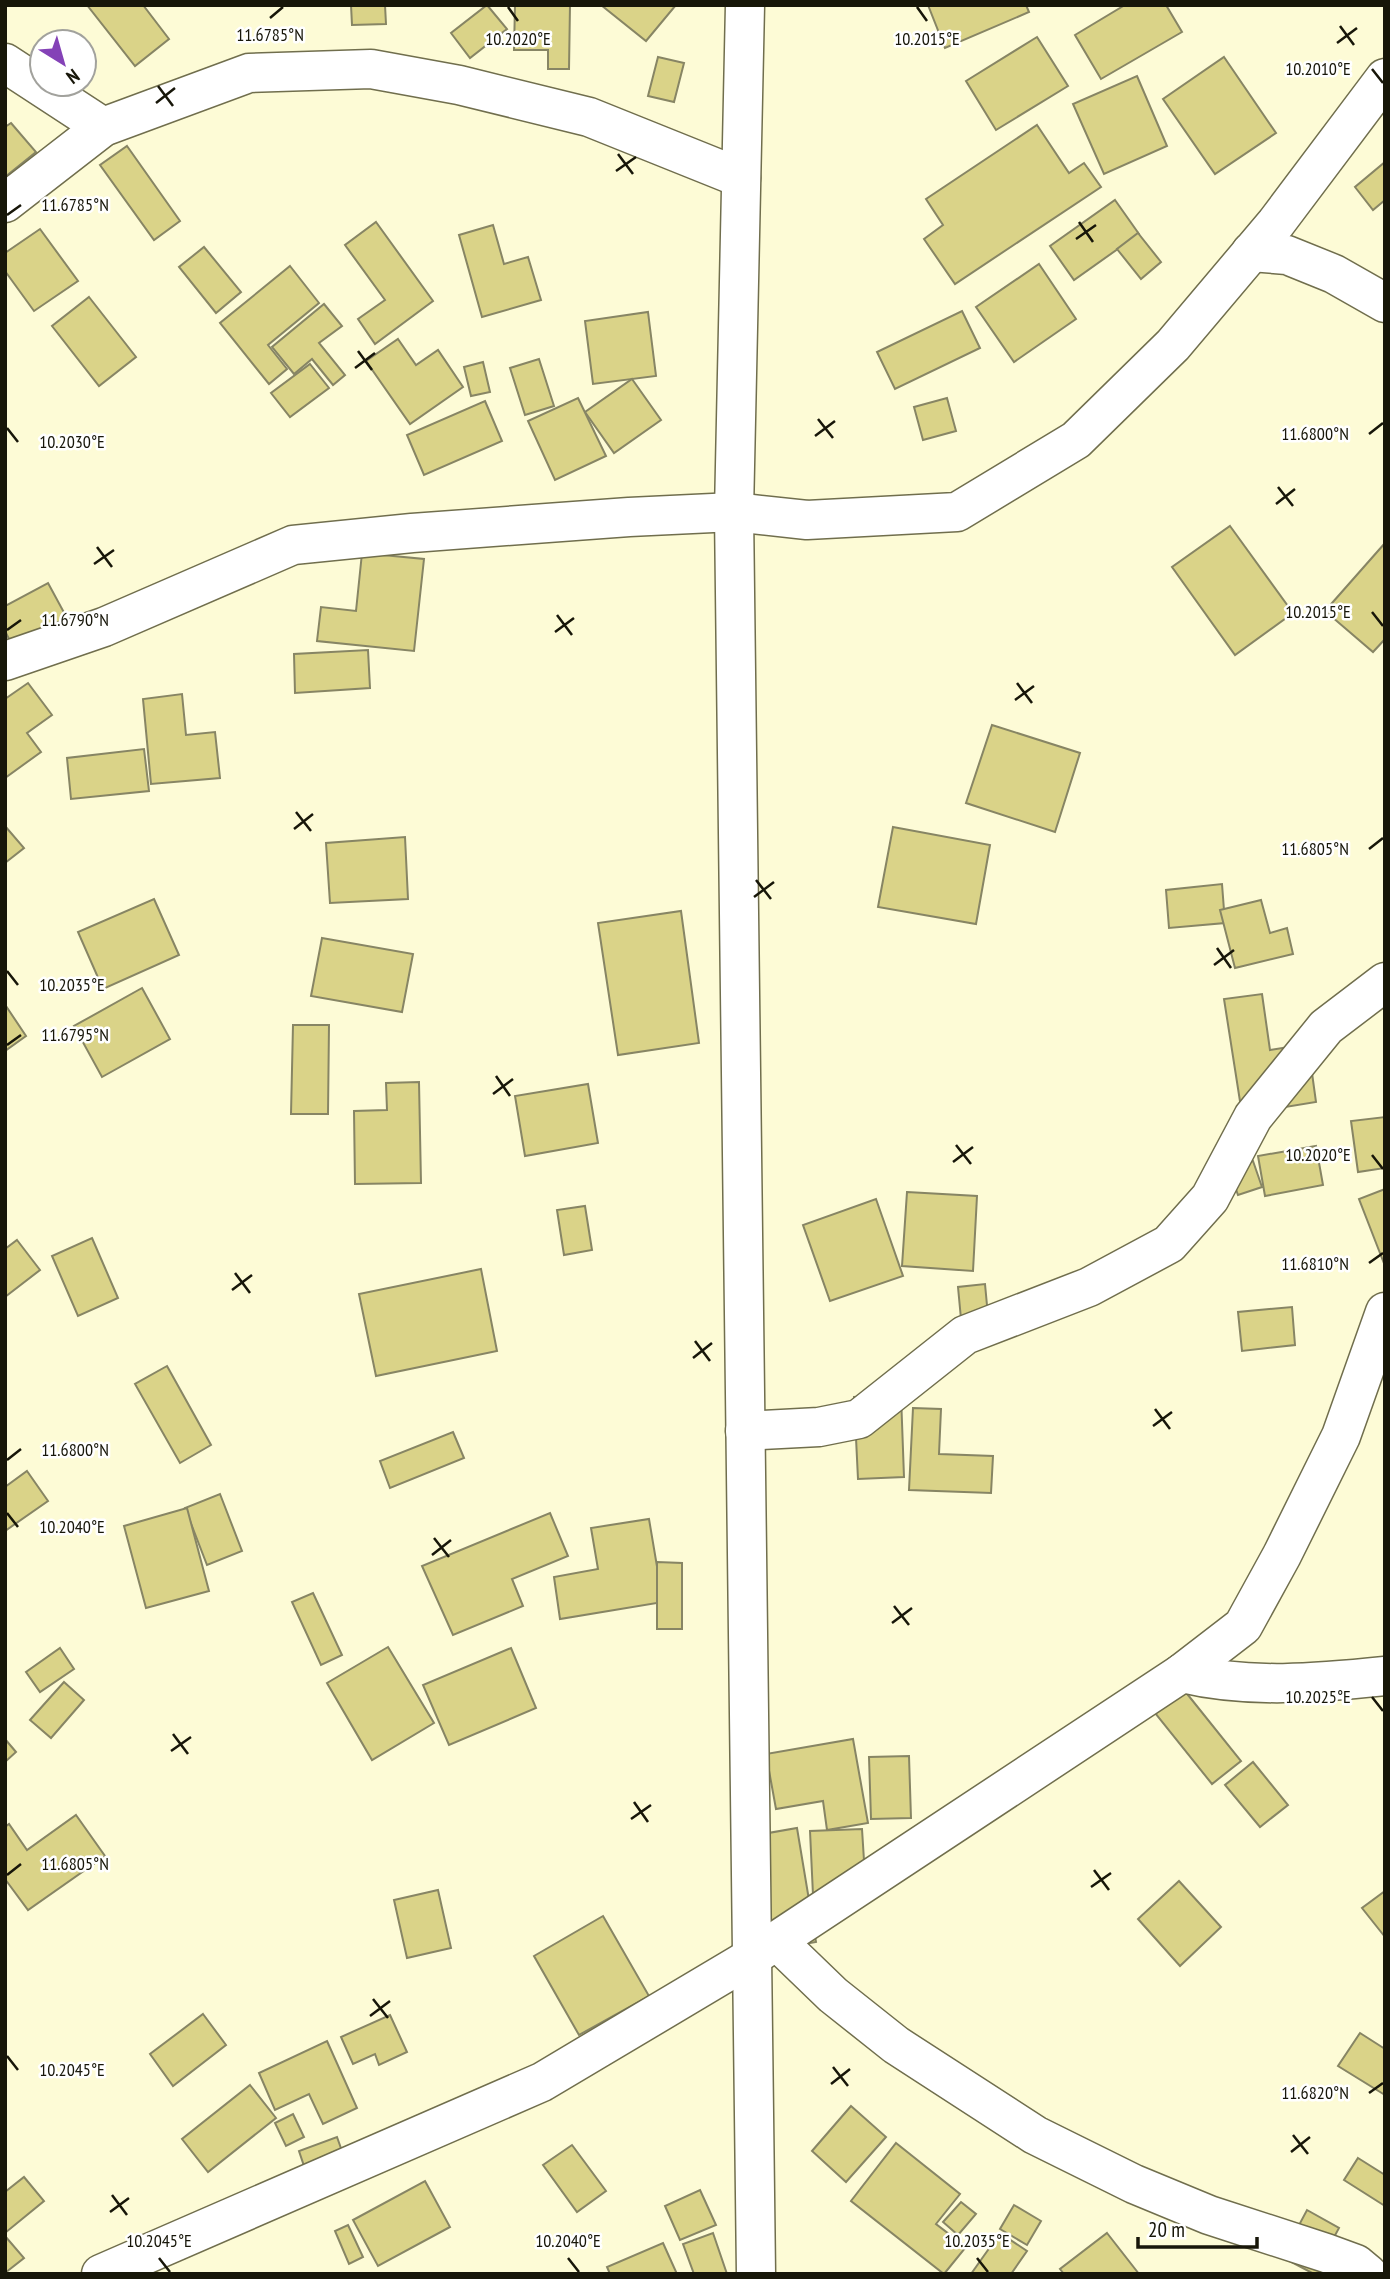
<svg xmlns="http://www.w3.org/2000/svg" width="1390" height="2279" font-family="'PT Sans Narrow',sans-serif">
	<style>
		.building { fill: #dad388; stroke: #878564; stroke-width: 2 }
		.lines { fill: none; stroke-linecap: round; stroke-linejoin: round }
		.minor-casing { stroke: #706e4d; stroke-width: 41 }
		.minor { stroke: #fff; stroke-width: 38 }
		.ticks { fill: none; stroke: #171609; stroke-width: 2.5 }
		.ticks-label { font-size: 18px; text-anchor: middle; fill: #171609; stroke: #fff; stroke-width: 5; stroke-linejoin: round; paint-order: stroke }
	</style>
	<rect width="100%" height="100%" fill="#fdfbd6"/>
	<g class="building">
		<polygon points="87,5 143,5 169,39 135,66"/>
		<polygon points="351,5 385,5 386,24 352,25"/>
		<polygon points="487,5 507,29 470,58 451,33"/>
		<polygon points="515,5 570,5 569,69 548,69 548,50 514,50"/>
		<polygon points="601,5 676,5 646,41"/>
		<polygon points="928,5 1026,5 1029,12 945,48"/>
		<polygon points="1125,5 1166,5 1182,32 1101,79 1075,35"/>
		<polygon points="1037,37 1068,86 996,130 966,81"/>
		<polygon points="658,57 684,63 674,102 648,96"/>
		<polygon points="1224,57 1276,133 1215,174 1163,99"/>
		<polygon points="1137,76 1167,146 1104,174 1073,104"/>
		<polygon points="11,123 36,152 5,177 5,127"/>
		<polygon points="1037,125 1069,173 1084,163 1101,187 955,284 924,239 943,225 926,199"/>
		<polygon points="127,146 180,221 154,240 100,165"/>
		<polygon points="1385,162 1385,200 1373,210 1355,187"/>
		<polygon points="1115,200 1139,234 1074,280 1050,246"/>
		<polygon points="376,222 433,301 375,344 358,319 385,300 345,245"/>
		<polygon points="493,225 504,264 528,257 541,300 482,317 459,235"/>
		<polygon points="40,229 78,281 34,311 5,271 5,253"/>
		<polygon points="1138,233 1161,262 1141,279 1117,249"/>
		<polygon points="204,247 241,292 216,313 179,267"/>
		<polygon points="1039,264 1076,319 1014,362 976,307"/>
		<polygon points="290,266 319,303 268,345 287,369 269,384 220,323"/>
		<polygon points="89,297 136,357 99,386 52,326"/>
		<polygon points="324,304 342,326 319,343 345,375 333,385 312,359 294,374 272,347"/>
		<polygon points="962,311 980,348 895,389 877,352"/>
		<polygon points="648,312 656,376 593,384 585,321"/>
		<polygon points="398,339 416,365 438,350 463,387 410,424 366,361"/>
		<polygon points="539,359 554,406 525,415 510,368"/>
		<polygon points="483,362 490,392 471,396 464,367"/>
		<polygon points="310,364 329,388 290,417 271,393"/>
		<polygon points="632,379 661,420 614,453 585,412"/>
		<polygon points="578,398 606,456 555,480 528,421"/>
		<polygon points="947,398 956,431 923,440 914,407"/>
		<polygon points="485,401 502,441 424,475 407,435"/>
		<polygon points="1230,526 1293,613 1235,655 1172,567"/>
		<polygon points="1385,543 1385,639 1373,652 1325,611"/>
		<polygon points="362,553 424,559 414,651 317,641 321,607 356,611"/>
		<polygon points="48,583 67,618 13,647 5,631 5,606"/>
		<polygon points="368,650 370,688 295,693 294,654"/>
		<polygon points="28,683 52,715 27,733 41,752 5,778 5,699"/>
		<polygon points="182,694 186,735 215,732 220,778 151,784 143,699"/>
		<polygon points="992,725 1080,753 1055,832 966,803"/>
		<polygon points="144,749 149,791 71,799 67,758"/>
		<polygon points="5,826 24,848 5,863"/>
		<polygon points="893,827 990,845 976,924 878,907"/>
		<polygon points="405,837 408,899 330,903 326,843"/>
		<polygon points="1222,884 1225,923 1169,928 1166,890"/>
		<polygon points="154,899 179,955 103,989 78,932"/>
		<polygon points="1261,900 1270,933 1287,928 1293,954 1235,968 1220,910"/>
		<polygon points="681,911 699,1043 618,1055 598,923"/>
		<polygon points="322,938 413,954 402,1012 311,996"/>
		<polygon points="142,988 170,1039 102,1077 74,1026"/>
		<polygon points="1262,994 1270,1050 1308,1044 1316,1102 1242,1114 1224,999"/>
		<polygon points="6,1006 26,1036 5,1051 5,1006"/>
		<polygon points="293,1025 329,1025 328,1114 291,1114"/>
		<polygon points="419,1082 421,1183 355,1184 354,1111 387,1110 386,1083"/>
		<polygon points="588,1084 598,1143 525,1156 515,1096"/>
		<polygon points="1385,1117 1385,1168 1358,1172 1351,1121"/>
		<polygon points="1316,1146 1323,1185 1265,1196 1258,1156"/>
		<polygon points="1253,1161 1262,1187 1238,1195 1229,1169"/>
		<polygon points="1385,1189 1385,1266 1359,1199"/>
		<polygon points="907,1192 977,1196 973,1271 902,1266"/>
		<polygon points="876,1199 903,1276 830,1301 803,1225"/>
		<polygon points="585,1206 592,1250 564,1255 557,1210"/>
		<polygon points="92,1238 118,1298 78,1316 52,1256"/>
		<polygon points="17,1240 40,1270 5,1297 5,1249"/>
		<polygon points="481,1269 497,1351 376,1376 359,1294"/>
		<polygon points="985,1284 988,1316 961,1319 958,1287"/>
		<polygon points="1292,1307 1295,1345 1242,1351 1238,1312"/>
		<polygon points="167,1366 211,1445 180,1463 135,1384"/>
		<polygon points="901,1395 904,1477 858,1479 854,1397"/>
		<polygon points="913,1408 941,1409 939,1454 993,1456 991,1493 909,1490"/>
		<polygon points="453,1432 464,1458 390,1488 380,1461"/>
		<polygon points="27,1471 48,1501 5,1531 5,1487"/>
		<polygon points="220,1494 242,1551 207,1565 185,1508"/>
		<polygon points="187,1508 209,1591 146,1608 124,1526"/>
		<polygon points="550,1513 568,1556 512,1579 523,1606 453,1635 422,1566"/>
		<polygon points="649,1519 663,1602 560,1619 554,1577 598,1569 591,1528"/>
		<polygon points="657,1562 682,1563 682,1629 657,1629"/>
		<polygon points="313,1593 342,1655 321,1665 292,1602"/>
		<polygon points="388,1647 434,1723 372,1760 327,1683"/>
		<polygon points="60,1648 74,1669 40,1692 26,1672"/>
		<polygon points="511,1648 536,1708 449,1745 423,1685"/>
		<polygon points="64,1682 84,1700 51,1738 30,1720"/>
		<polygon points="1184,1690 1241,1761 1212,1784 1155,1713"/>
		<polygon points="5,1739 16,1752 5,1762"/>
		<polygon points="853,1739 868,1823 827,1830 823,1801 776,1809 766,1754"/>
		<polygon points="909,1756 911,1818 871,1819 869,1757"/>
		<polygon points="1253,1762 1288,1805 1260,1827 1225,1785"/>
		<polygon points="76,1815 105,1856 28,1910 5,1879 5,1827 9,1824 27,1850"/>
		<polygon points="797,1828 816,1942 776,1949 757,1835"/>
		<polygon points="862,1829 866,1892 813,1895 810,1831"/>
		<polygon points="1179,1881 1221,1927 1180,1966 1138,1919"/>
		<polygon points="438,1890 451,1948 407,1958 394,1900"/>
		<polygon points="1385,1891 1385,1937 1362,1908"/>
		<polygon points="603,1916 649,1996 579,2035 534,1956"/>
		<polygon points="203,2014 226,2045 173,2086 150,2054"/>
		<polygon points="390,2015 407,2052 379,2065 375,2054 353,2064 341,2037"/>
		<polygon points="1360,2033 1385,2049 1385,2095 1338,2066"/>
		<polygon points="327,2041 357,2108 323,2124 309,2094 275,2110 259,2073"/>
		<polygon points="250,2085 276,2118 208,2172 182,2139"/>
		<polygon points="851,2106 886,2137 846,2182 812,2151"/>
		<polygon points="293,2114 304,2137 286,2146 275,2123"/>
		<polygon points="337,2137 343,2154 305,2169 299,2151"/>
		<polygon points="896,2143 960,2194 936,2224 966,2247 944,2274 851,2201"/>
		<polygon points="572,2145 606,2191 577,2212 543,2165"/>
		<polygon points="1358,2158 1385,2175 1385,2206 1344,2180"/>
		<polygon points="24,2177 44,2201 5,2233 5,2192"/>
		<polygon points="425,2181 450,2227 378,2266 353,2220"/>
		<polygon points="700,2190 716,2225 680,2240 665,2206"/>
		<polygon points="961,2202 976,2214 958,2235 943,2222"/>
		<polygon points="1014,2205 1041,2221 1027,2245 1000,2229"/>
		<polygon points="1307,2210 1339,2228 1325,2254 1357,2274 1314,2274 1282,2257"/>
		<polygon points="348,2225 363,2257 349,2264 335,2231"/>
		<polygon points="713,2233 727,2274 694,2274 683,2244"/>
		<polygon points="1000,2233 1027,2251 1011,2274 971,2274"/>
		<polygon points="1107,2233 1139,2274 1064,2274 1060,2269"/>
		<polygon points="5,2236 24,2258 5,2273"/>
		<polygon points="663,2243 677,2274 610,2274 607,2267"/>
	</g>
	<g class="lines">
		<defs>
			<g id="minor">
				<polyline points="745,5 734,512 756,2274"/>
				<polyline points="5,63 103,127"/>
				<polyline points="5,203 103,127 249,73 371,69 459,85 589,117 741,178"/>
				<polyline points="1251,252 1287,255 1334,274 1385,303"/>
				<polyline points="5,661 104,627 293,545 412,533 629,517 734,512 807,520 957,512 1076,440 1173,345 1276,223 1385,78"/>
				<polyline points="745,1431 819,1427 859,1419 965,1335 1089,1287 1169,1244 1210,1198 1253,1117 1326,1027 1385,982"/>
				<path d="M 1182,1673 C 1248,1689 1318,1683 1385,1676"/>
				<polyline points="777,1941 833,1995 896,2045 1035,2135 1134,2184 1209,2215 1326,2253 1356,2264 1368,2274"/>
				<polyline points="101,2274 542,2082 752,1957 1182,1673 1243,1626 1282,1555 1341,1436 1385,1312"/>
			</g>
		</defs>
		<use href="#minor" class="minor-casing"/>
		<use href="#minor" class="minor"/>
	</g>
	<path class="ticks" d="M 508,7 L 518,21M 917,7 L 927,21M 270,18 L 283,7M 1340,26 L 1354,45M 1337,43 L 1357,28M 1372,69 L 1383,83M 158,86 L 173,106M 156,103 L 175,88M 618,154 L 633,174M 616,171 L 636,157M 7,215 L 21,205M 1079,222 L 1093,242M 1076,239 L 1096,225M 358,351 L 372,370M 355,368 L 375,353M 818,419 L 833,438M 7,428 L 18,442M 1369,434 L 1383,423M 815,436 L 835,421M 1278,487 L 1293,506M 1276,504 L 1295,489M 97,547 L 112,567M 94,564 L 114,550M 1372,612 L 1383,626M 557,615 L 572,635M 7,630 L 21,620M 555,632 L 574,618M 1017,683 L 1032,703M 1015,700 L 1034,686M 296,812 L 311,831M 294,829 L 313,814M 1369,849 L 1383,838M 756,880 L 771,899M 754,897 L 774,882M 1217,948 L 1231,968M 1214,965 L 1234,950M 7,971 L 18,985M 7,1045 L 21,1035M 496,1076 L 510,1096M 493,1094 L 513,1079M 956,1145 L 971,1164M 1372,1155 L 1383,1169M 953,1162 L 973,1147M 1369,1263 L 1383,1253M 235,1273 L 250,1293M 232,1290 L 252,1275M 695,1341 L 710,1361M 693,1358 L 712,1343M 1155,1409 L 1170,1429M 1153,1426 L 1172,1412M 7,1460 L 21,1449M 7,1513 L 18,1527M 434,1538 L 449,1557M 432,1555 L 451,1540M 894,1606 L 909,1625M 892,1623 L 912,1608M 1372,1697 L 1383,1711M 173,1734 L 188,1754M 171,1751 L 191,1737M 634,1802 L 648,1822M 631,1819 L 651,1805M 1094,1870 L 1109,1890M 7,1875 L 21,1864M 1091,1887 L 1111,1873M 373,1999 L 388,2018M 370,2016 L 390,2001M 7,2056 L 18,2070M 833,2067 L 848,2086M 831,2084 L 850,2069M 1369,2093 L 1383,2083M 1293,2135 L 1308,2154M 1291,2152 L 1310,2137M 112,2195 L 127,2215M 110,2212 L 129,2198M 159,2258 L 170,2272M 568,2258 L 579,2272M 977,2258 L 988,2272"/>
	<g class="ticks-label">
		<text x="270" y="41">11.6785°N</text>
		<text x="518" y="45">10.2020°E</text>
		<text x="927" y="45">10.2015°E</text>
		<text x="1318" y="75">10.2010°E</text>
		<text x="75" y="211">11.6785°N</text>
		<text x="1315" y="440">11.6800°N</text>
		<text x="72" y="448">10.2030°E</text>
		<text x="1318" y="618">10.2015°E</text>
		<text x="75" y="626">11.6790°N</text>
		<text x="1315" y="855">11.6805°N</text>
		<text x="72" y="991">10.2035°E</text>
		<text x="75" y="1041">11.6795°N</text>
		<text x="1318" y="1161">10.2020°E</text>
		<text x="1315" y="1270">11.6810°N</text>
		<text x="75" y="1456">11.6800°N</text>
		<text x="72" y="1533">10.2040°E</text>
		<text x="1318" y="1703">10.2025°E</text>
		<text x="75" y="1870">11.6805°N</text>
		<text x="72" y="2076">10.2045°E</text>
		<text x="1315" y="2099">11.6820°N</text>
		<text x="159" y="2247">10.2045°E</text>
		<text x="568" y="2247">10.2040°E</text>
		<text x="977" y="2247">10.2035°E</text>
	</g>
	<rect width="1390" height="2279" fill="none" stroke="#171609" stroke-width="14"/>
	<g transform="translate(63 63) rotate(143)"><circle r="33" fill="#ffffff" stroke="#a2a29d" stroke-width="2"/>
	<path d="M0-5L12 26L0 18L-12 26Z" fill="#8442b7"/>
	<text y="-10" font-size="19" font-weight="bold" text-anchor="middle" fill="#171609">N</text>
	</g>
	<path d="M1138 2237v10h119v-10" fill="none" stroke="#171609" stroke-width="3.5"/>
	<text x="1148" y="2237" font-size="21" fill="#171609" stroke="#ffffff" stroke-width="5" paint-order="stroke">20 m</text>
</svg>
